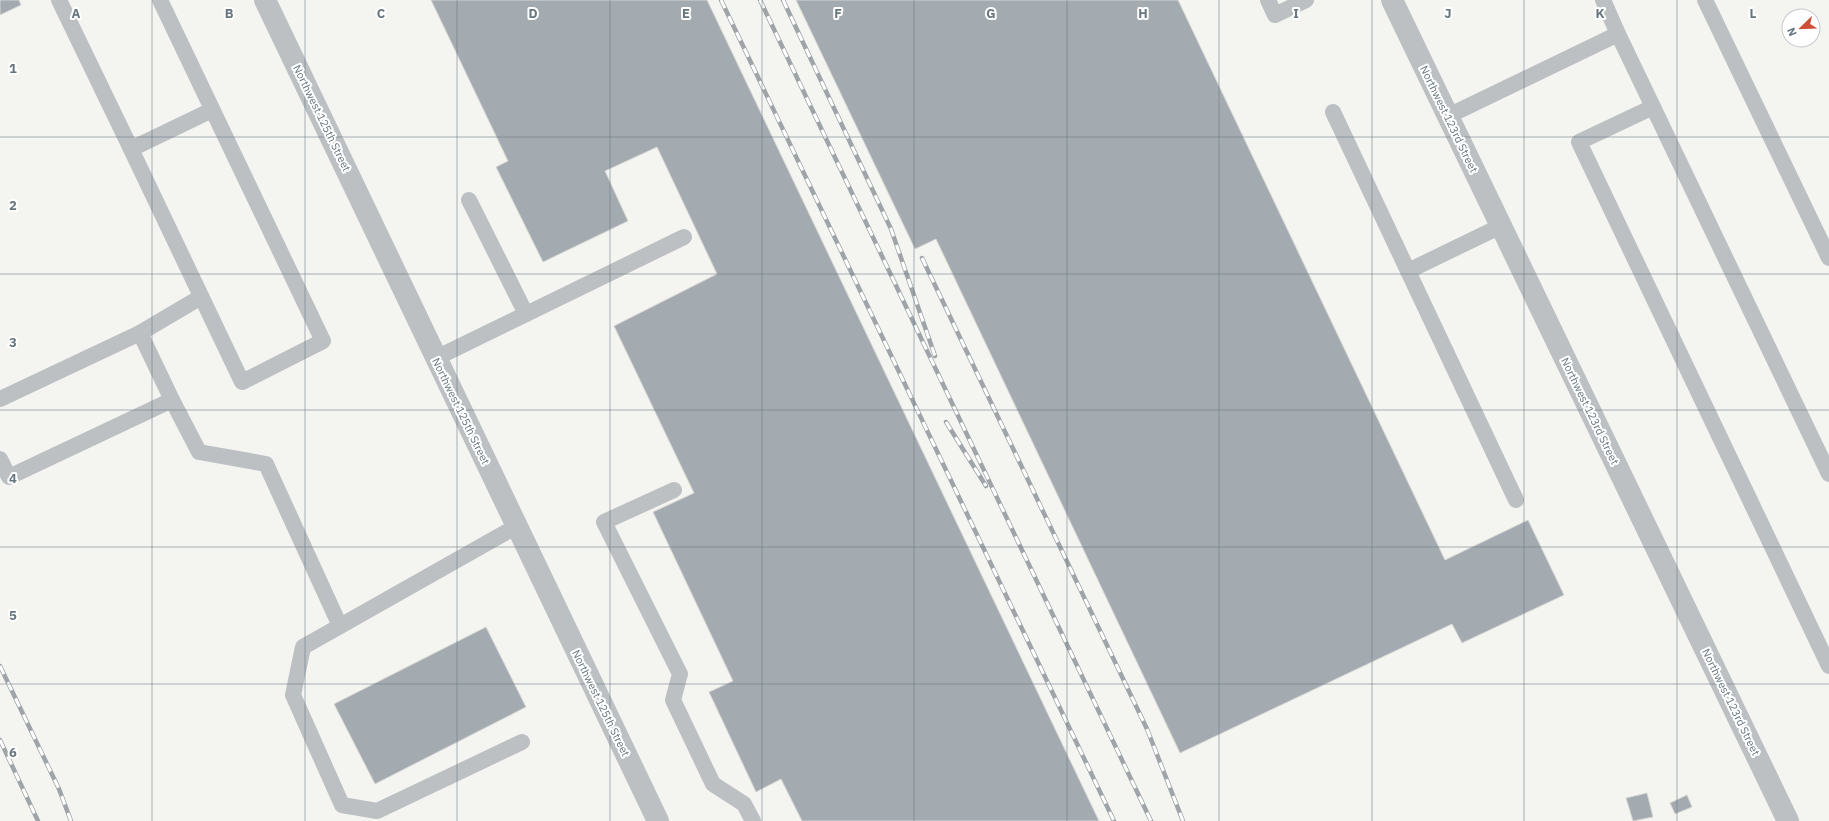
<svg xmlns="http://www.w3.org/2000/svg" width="1829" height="821" font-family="'IBM Plex Sans',sans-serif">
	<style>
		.building { fill: #a4abb0; stroke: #d6d6d4 }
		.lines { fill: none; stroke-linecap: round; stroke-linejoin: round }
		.lane { stroke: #bcc0c3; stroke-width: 16 }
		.street { stroke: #bcc0c3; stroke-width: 22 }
		.rail-casing { stroke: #9ea4a8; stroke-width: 4.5 }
		.rail { stroke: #fff; stroke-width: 3; stroke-dasharray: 9; stroke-linecap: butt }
		.grid { fill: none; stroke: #67767f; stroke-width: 1; stroke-opacity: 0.55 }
		.labels { text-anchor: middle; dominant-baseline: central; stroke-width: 4; stroke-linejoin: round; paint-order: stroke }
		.street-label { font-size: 11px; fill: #67767f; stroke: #fff }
		.grid-label { font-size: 13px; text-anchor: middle; font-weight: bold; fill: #67767f; stroke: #fff; stroke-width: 4; stroke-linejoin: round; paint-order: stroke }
	</style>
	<rect width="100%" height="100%" fill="#f4f4f1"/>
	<g class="building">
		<polygon points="0,0 19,0 21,5 0,15"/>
		<polygon points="431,0 707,0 1099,821 802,821 781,779 756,792 709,692 733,681 653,512 694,493 614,326 717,274 657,147 605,171 628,221 543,262 496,167 508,161"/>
		<polygon points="796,0 1178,0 1445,560 1528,520 1564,595 1462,643 1452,624 1180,753 936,239 915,249"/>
		<polygon points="486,627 526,707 375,784 334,704"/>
		<polygon points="1647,793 1653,817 1633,821 1626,798"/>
		<polygon points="1687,795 1692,807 1675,814 1670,803"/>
	</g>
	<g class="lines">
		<g class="lane">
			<polyline points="59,0 131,149"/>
			<polyline points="160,0 323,341 242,382 131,149 212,110"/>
			<polyline points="1268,0 1275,15 1306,0"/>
			<polyline points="1603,0 1618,34"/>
			<polyline points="1705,0 1829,258"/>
			<polyline points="1653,107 1579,142 1829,666"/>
			<polyline points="1333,112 1516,500"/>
			<polyline points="1448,116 1618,34 1829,474"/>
			<polyline points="469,200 526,314"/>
			<polyline points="1408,271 1501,226"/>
			<polyline points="436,358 684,237"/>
			<polyline points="0,399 140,333 201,297"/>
			<polyline points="172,400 199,452 266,464 340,626"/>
			<polyline points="0,459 9,477 172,400 140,333"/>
			<polyline points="674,490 604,522 680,674 673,700 713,784 744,804 753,821"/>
			<polyline points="517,526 303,647 293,695 342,805 377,811 522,742"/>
		</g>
		<g class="street">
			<polyline points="265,0 658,821"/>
			<polyline points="1392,0 1788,821"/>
		</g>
		<defs>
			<g id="rail">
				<polyline points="721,0 1114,821"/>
				<polyline points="760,0 1151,821"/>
				<polyline points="783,0 891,229 935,356"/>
				<polyline points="922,258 1147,729 1183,821"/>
				<polyline points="946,422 986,486"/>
				<polyline points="0,666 59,789 71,821"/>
				<polyline points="0,740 38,821"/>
			</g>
		</defs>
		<use href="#rail" class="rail-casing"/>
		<use href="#rail" class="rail"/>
	</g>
	<path class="grid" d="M 152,0 L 152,821M 305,0 L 305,821M 457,0 L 457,821M 610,0 L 610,821M 762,0 L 762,821M 914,0 L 914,821M 1067,0 L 1067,821M 1219,0 L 1219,821M 1372,0 L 1372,821M 1524,0 L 1524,821M 1677,0 L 1677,821M 0,137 L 1829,137M 0,274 L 1829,274M 0,410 L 1829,410M 0,547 L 1829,547M 0,684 L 1829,684"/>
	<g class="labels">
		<g class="street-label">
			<text transform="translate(322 118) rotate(64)">Northwest 125th Street</text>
			<text transform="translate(1449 119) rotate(64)">Northwest 123rd Street</text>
			<text transform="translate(461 411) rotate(64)">Northwest 125th Street</text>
			<text transform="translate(1590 411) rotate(64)">Northwest 123rd Street</text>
			<text transform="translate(1731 702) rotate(64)">Northwest 123rd Street</text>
			<text transform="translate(601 703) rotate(64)">Northwest 125th Street</text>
		</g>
	</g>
	<g class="grid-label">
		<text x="76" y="18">A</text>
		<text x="229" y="18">B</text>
		<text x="381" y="18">C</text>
		<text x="533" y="18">D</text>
		<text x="686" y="18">E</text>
		<text x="838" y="18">F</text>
		<text x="991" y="18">G</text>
		<text x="1143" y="18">H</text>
		<text x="1296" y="18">I</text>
		<text x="1448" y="18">J</text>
		<text x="1600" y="18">K</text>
		<text x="1753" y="18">L</text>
		<text x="13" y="73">1</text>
		<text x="13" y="210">2</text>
		<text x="13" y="347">3</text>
		<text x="13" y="483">4</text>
		<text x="13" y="620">5</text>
		<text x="13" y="757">6</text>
	</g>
	<g transform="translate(1801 28) rotate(247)"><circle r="19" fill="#ffffff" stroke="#c2c8cc"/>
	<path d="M0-3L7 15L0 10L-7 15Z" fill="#ce4f38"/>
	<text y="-6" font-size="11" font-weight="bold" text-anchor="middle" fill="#67767f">N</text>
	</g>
</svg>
